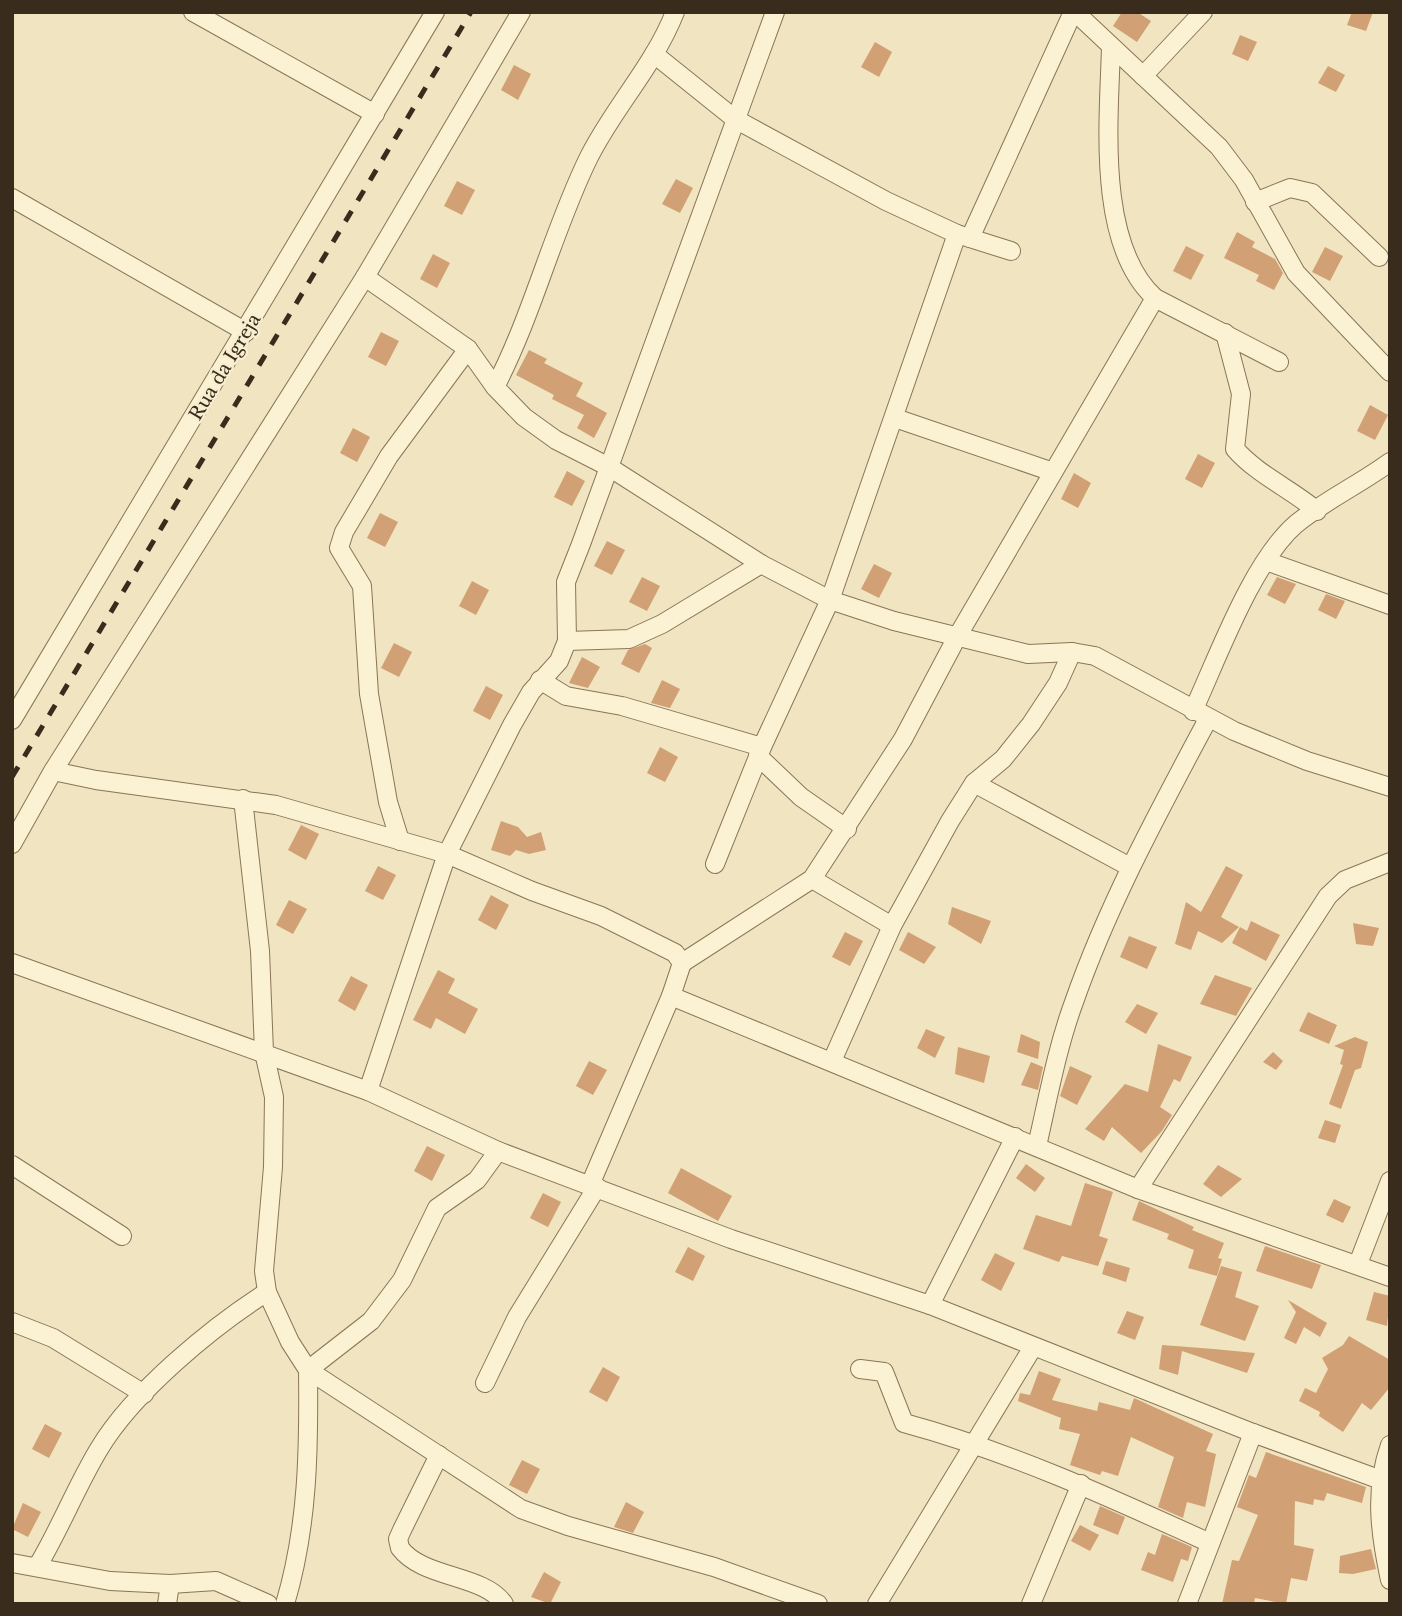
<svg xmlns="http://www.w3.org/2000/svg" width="1402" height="1616" font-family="'Libre Baskerville',serif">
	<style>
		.building { fill: #d1a074 }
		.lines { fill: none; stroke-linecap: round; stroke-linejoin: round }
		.street-casing { stroke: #8a7557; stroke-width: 20 }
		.street { stroke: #fbf1d3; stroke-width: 18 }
		.rail { stroke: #392c1c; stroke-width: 5; stroke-dasharray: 12 12; stroke-linecap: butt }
		.labels { text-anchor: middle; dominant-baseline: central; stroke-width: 5; stroke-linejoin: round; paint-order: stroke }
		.street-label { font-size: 18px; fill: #392c1c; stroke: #f7eed0 }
	</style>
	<rect width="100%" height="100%" fill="#f0e5c0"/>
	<g class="building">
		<polygon points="1122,12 1137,12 1151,21 1137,42 1113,26"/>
		<polygon points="1352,12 1373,12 1366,31 1347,25"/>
		<polygon points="1240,35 1257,42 1248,61 1232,54"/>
		<polygon points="875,42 892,52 879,77 861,67"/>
		<polygon points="514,65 531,74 518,100 501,90"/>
		<polygon points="1328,66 1345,75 1336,92 1318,83"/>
		<polygon points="676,179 693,188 680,213 662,204"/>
		<polygon points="457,181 475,190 462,215 444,206"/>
		<polygon points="1237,232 1255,242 1252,247 1275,259 1283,273 1274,290 1256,281 1259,275 1224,258"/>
		<polygon points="1186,246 1204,255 1191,280 1173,271"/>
		<polygon points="1325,247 1343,256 1330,281 1312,272"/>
		<polygon points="433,254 450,263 437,288 420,279"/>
		<polygon points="381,332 399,341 386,366 368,357"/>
		<polygon points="529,350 547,359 544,363 583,383 576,396 607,413 594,438 577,428 584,415 552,399 554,395 516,375"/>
		<polygon points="1370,405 1388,415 1375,440 1357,431"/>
		<polygon points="353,428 370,437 357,462 340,453"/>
		<polygon points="1198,454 1215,463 1202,488 1185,479"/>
		<polygon points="567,471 585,481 572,506 554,497"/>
		<polygon points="1074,473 1091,483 1078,508 1061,499"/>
		<polygon points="380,513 398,522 385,547 367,538"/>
		<polygon points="607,541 625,550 612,575 594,566"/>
		<polygon points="874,564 892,573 879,598 861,589"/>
		<polygon points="642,577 660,586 647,611 629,602"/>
		<polygon points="1277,577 1296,584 1285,604 1267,595"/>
		<polygon points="472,581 489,590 476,615 459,606"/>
		<polygon points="1326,594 1345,601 1336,619 1318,610"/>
		<polygon points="394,643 412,652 399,677 381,668"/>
		<polygon points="645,644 652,648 639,673 621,664 628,650"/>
		<polygon points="582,657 600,667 588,688 569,683"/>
		<polygon points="662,680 680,689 670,708 651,703"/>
		<polygon points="486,686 503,695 490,720 473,711"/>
		<polygon points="660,747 678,757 665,782 647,773"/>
		<polygon points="501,821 518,827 527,837 541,832 546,850 529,854 516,850 510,856 491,850"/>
		<polygon points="301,825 319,834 306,860 288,850"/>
		<polygon points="378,866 396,875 383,900 365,891"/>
		<polygon points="1226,866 1243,875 1221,917 1239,927 1222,943 1198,931 1191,950 1175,944 1186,902 1201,912"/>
		<polygon points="491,895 509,905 496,930 478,920"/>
		<polygon points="289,900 307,909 293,934 276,925"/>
		<polygon points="952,907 991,921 981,944 948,924"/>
		<polygon points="1251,921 1280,935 1266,961 1232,943 1240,927 1247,931"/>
		<polygon points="1353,923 1379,928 1373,946 1356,944"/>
		<polygon points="845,932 863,941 850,966 832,957"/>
		<polygon points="908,932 936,947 924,964 899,950"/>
		<polygon points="1129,936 1157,947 1147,969 1120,957"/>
		<polygon points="438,970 455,979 448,993 478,1009 465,1034 436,1018 431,1029 413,1020"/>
		<polygon points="1215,975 1252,988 1236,1016 1200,1004"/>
		<polygon points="351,976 368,985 355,1011 338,1001"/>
		<polygon points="1137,1004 1158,1013 1146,1034 1125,1022"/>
		<polygon points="1308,1012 1337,1025 1329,1044 1299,1031"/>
		<polygon points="926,1029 945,1037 935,1058 917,1048"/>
		<polygon points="1021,1034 1040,1042 1038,1059 1017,1052"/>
		<polygon points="1355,1037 1368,1042 1361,1068 1355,1070 1341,1109 1329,1104 1343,1065 1340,1064 1344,1050 1334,1046"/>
		<polygon points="1158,1044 1192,1057 1180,1082 1174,1079 1160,1107 1172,1115 1162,1131 1141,1153 1112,1127 1104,1141 1085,1129 1125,1084 1148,1092"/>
		<polygon points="958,1047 990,1056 984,1083 955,1074"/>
		<polygon points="1273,1052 1283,1061 1276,1070 1263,1062"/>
		<polygon points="589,1061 607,1070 593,1095 576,1086"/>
		<polygon points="1031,1062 1043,1067 1038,1090 1021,1085"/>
		<polygon points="1070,1066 1092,1076 1077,1105 1060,1096"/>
		<polygon points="1325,1120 1341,1125 1335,1143 1318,1138"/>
		<polygon points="427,1146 445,1155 432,1181 414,1171"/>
		<polygon points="1026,1164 1045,1178 1035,1192 1016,1178"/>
		<polygon points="1218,1165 1242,1179 1221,1197 1203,1184"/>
		<polygon points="681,1168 732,1196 718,1221 668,1193"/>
		<polygon points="1085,1183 1113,1192 1099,1236 1108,1239 1098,1266 1062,1256 1059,1262 1023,1249 1036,1215 1071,1226"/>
		<polygon points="543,1193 561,1202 548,1227 530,1218"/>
		<polygon points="1334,1199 1351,1207 1343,1223 1326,1215"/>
		<polygon points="1139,1201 1194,1227 1192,1230 1224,1243 1218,1258 1222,1259 1217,1276 1188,1268 1194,1250 1167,1239 1169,1234 1132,1220"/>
		<polygon points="1265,1246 1321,1265 1312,1289 1256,1271"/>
		<polygon points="688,1247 705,1256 693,1281 675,1272"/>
		<polygon points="995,1253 1015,1263 1001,1291 981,1280"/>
		<polygon points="1106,1261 1130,1268 1126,1282 1102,1274"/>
		<polygon points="1221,1266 1242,1272 1235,1297 1259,1306 1245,1341 1200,1325"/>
		<polygon points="1374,1292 1390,1296 1387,1326 1366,1320"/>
		<polygon points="1288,1300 1327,1323 1320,1337 1304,1327 1296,1344 1284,1338 1296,1312"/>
		<polygon points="1127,1311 1144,1317 1135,1340 1117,1333"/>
		<polygon points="1349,1336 1390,1360 1390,1387 1371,1410 1362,1403 1343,1432 1319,1416 1320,1412 1299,1401 1305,1388 1316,1393 1328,1369 1322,1358 1343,1345"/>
		<polygon points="1162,1345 1214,1349 1255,1353 1247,1373 1182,1351 1178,1375 1159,1369"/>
		<polygon points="603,1367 620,1377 607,1402 589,1392"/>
		<polygon points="1039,1371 1061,1379 1052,1400 1097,1411 1099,1402 1130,1410 1134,1398 1213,1434 1206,1451 1216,1454 1205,1507 1187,1502 1183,1518 1158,1507 1174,1457 1131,1437 1118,1476 1102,1471 1100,1475 1070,1465 1080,1434 1059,1429 1061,1418 1018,1401 1020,1393 1030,1395"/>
		<polygon points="45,1424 62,1433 49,1458 32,1449"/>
		<polygon points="1266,1452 1366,1487 1362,1503 1327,1493 1324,1501 1314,1499 1313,1505 1295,1501 1294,1545 1314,1549 1307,1581 1291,1578 1286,1604 1255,1598 1254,1604 1222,1604 1232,1560 1239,1561 1258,1515 1237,1507 1249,1475 1256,1478"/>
		<polygon points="522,1460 540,1469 527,1494 509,1485"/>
		<polygon points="626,1502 644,1512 633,1533 614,1527"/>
		<polygon points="23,1503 41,1512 28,1537 12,1529"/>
		<polygon points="1100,1506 1125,1517 1118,1535 1093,1525"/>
		<polygon points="1080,1525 1099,1535 1090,1551 1071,1541"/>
		<polygon points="1162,1534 1192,1547 1188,1561 1181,1559 1173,1582 1141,1570 1148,1552 1155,1555"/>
		<polygon points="1371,1549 1376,1569 1353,1574 1339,1573 1340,1556"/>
		<polygon points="544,1572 561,1582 550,1604 531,1597"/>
	</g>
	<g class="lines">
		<defs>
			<g id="street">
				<polyline points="193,12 375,114"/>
				<polyline points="1075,12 1219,147 1244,180 1296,273 1390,372"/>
				<path d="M 1111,47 C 1109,120 1096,244 1155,298 L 1279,362"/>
				<polyline points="654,54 735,119 886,201 957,234 1011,251"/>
				<polyline points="1143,76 1203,12"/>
				<polyline points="12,198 246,332"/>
				<polyline points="1255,202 1290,188 1312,193 1379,257"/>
				<polyline points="970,238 1073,12"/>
				<polyline points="365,277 468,349 495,387 524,417 556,440 609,467 761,564 830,600 894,621 1028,654 1072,652 1095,656 1234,731 1307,761 1390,787"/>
				<path d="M 1225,333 L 1241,394 L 1235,449 C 1258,475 1291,489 1317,511"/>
				<path d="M 495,387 C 533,314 552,233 588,159 C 613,108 654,66 675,12"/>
				<polyline points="895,418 1053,472"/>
				<polyline points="1266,561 1390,605"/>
				<polyline points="567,641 629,639 662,624 761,564"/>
				<polyline points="540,680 566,696 622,706 762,747"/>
				<path d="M 1193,711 C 1218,657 1252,562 1296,524 C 1324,501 1360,484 1390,462"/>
				<polyline points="12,720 435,12"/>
				<polyline points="758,756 801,797 847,829"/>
				<polyline points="53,771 96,780 276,805 447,854 532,891 601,916 675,953 682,963 671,996 1138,1189 1390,1277"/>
				<polyline points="974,783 1130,867"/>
				<polyline points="243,799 260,951 264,1052 274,1097 273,1167 264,1271 267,1292 290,1342 308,1370 521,1509 568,1526 714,1567 818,1604"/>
				<polyline points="400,841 388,802 369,694 362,586 339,548 344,532 389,456 468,349"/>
				<polyline points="12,844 53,771 365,277 521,12"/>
				<polyline points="715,864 762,747 830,600 957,234"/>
				<polyline points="812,879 892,926"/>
				<polyline points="12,963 368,1091 498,1151 731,1239 930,1305 1253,1433 1381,1480"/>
				<polyline points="682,963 812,879 903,739 957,637 1155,298"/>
				<polyline points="832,1061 892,926 950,821 974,783 1003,759 1031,724 1058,683 1072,652"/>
				<polyline points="368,1091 447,854 512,725 531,692 559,661 567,641 566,582 581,544 775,12"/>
				<path d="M 1037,1146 C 1048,1098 1057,1048 1074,1002 C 1109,902 1159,811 1208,719"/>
				<polyline points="12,1165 122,1236"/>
				<polyline points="590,1185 671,996"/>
				<polyline points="1138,1189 1328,896 1345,880 1390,862"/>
				<polyline points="1358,1264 1390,1181"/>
				<polyline points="930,1305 1015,1137"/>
				<polyline points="12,1322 53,1338 144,1394"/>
				<path d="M 860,1369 L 884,1372 L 904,1423 C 1011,1452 1109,1497 1210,1543"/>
				<polyline points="308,1370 371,1321 402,1280 437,1208 477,1180 498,1151"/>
				<polyline points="485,1383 517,1317 597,1187"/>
				<path d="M 1390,1445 C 1374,1490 1380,1534 1390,1580"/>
				<path d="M 439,1455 L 402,1530 L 398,1539 L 400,1548 C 423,1579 484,1574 504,1604"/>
				<polyline points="12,1563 110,1581 170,1584 216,1581 268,1604"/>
				<path d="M 37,1567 C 60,1529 76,1487 99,1449 C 133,1392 212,1327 267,1292"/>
				<polyline points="167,1604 170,1584"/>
				<path d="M 285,1604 C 308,1527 309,1450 308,1370"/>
				<polyline points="877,1604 1033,1347"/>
				<polyline points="1031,1604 1081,1484"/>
				<polyline points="1187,1604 1253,1433"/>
			</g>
		</defs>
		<use href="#street" class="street-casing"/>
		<use href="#street" class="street"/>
		<polyline class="rail" points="12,777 471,12"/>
	</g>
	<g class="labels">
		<g class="street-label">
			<text transform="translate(225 367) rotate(-59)">Rua da Igreja</text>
		</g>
	</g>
	<rect width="1402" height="1616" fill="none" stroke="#392c1c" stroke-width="28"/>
</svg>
